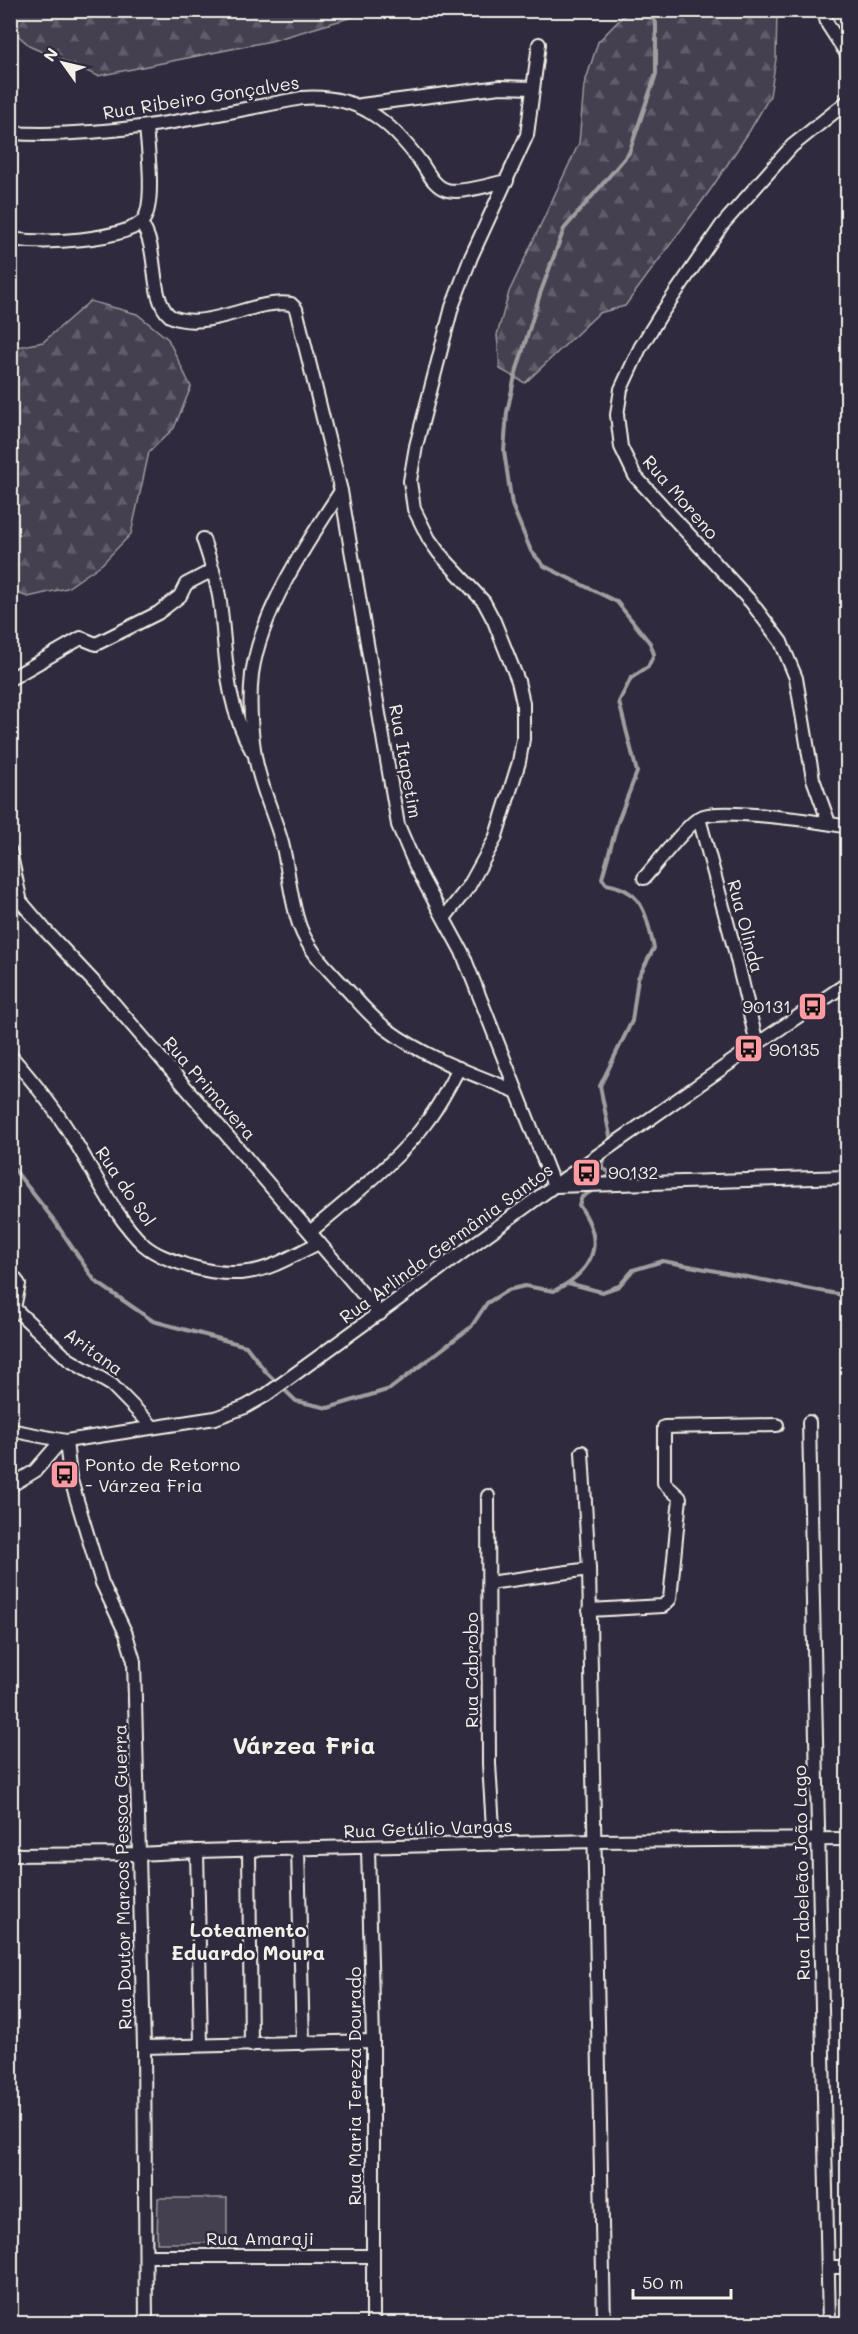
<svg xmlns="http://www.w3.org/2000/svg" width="858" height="2334" font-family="Mali,sans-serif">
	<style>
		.grass { fill: #454050; stroke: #9c989c; stroke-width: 1.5 }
		.forest { fill: url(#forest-firs); stroke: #9c989c; stroke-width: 1.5 }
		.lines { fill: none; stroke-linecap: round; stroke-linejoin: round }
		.stream { stroke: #a19ea0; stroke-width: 4 }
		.street-casing { stroke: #f4f1e8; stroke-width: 16 }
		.street { stroke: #2f2a3d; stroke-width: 12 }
		.labels { text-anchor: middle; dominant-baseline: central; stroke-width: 5; stroke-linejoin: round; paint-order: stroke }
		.street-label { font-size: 18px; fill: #f4f1e8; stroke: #2f2a3d }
		.poi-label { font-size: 18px; fill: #f4f1e8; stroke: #2f2a3d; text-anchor: start }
		.neighbourhood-label { font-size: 20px; font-weight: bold; fill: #f4f1e8; stroke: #2f2a3d }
		.district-label { font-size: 24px; font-weight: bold; fill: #f4f1e8; stroke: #2f2a3d }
	</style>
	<defs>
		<pattern id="forest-firs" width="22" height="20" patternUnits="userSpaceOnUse" patternTransform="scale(1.5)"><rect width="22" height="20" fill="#454050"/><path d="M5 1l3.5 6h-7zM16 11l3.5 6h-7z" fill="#605c69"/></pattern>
	</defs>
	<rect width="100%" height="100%" fill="#2f2a3d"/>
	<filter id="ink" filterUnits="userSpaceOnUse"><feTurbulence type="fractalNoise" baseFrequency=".0167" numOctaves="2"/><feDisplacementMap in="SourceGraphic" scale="12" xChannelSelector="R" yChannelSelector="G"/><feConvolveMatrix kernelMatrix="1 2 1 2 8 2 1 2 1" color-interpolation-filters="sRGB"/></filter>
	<g filter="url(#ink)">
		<polygon class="grass" points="158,2198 227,2198 227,2243 157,2243"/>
		<g class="forest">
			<polygon points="10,11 11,10 373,11 271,41 98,76 31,47 11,29"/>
			<polygon points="628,11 777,11 776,59 770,96 749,132 711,189 625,306 599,313 525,383 500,369 497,335 509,292 579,143 584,86 598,42"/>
			<polygon points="10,285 12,348 43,342 90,301 137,314 168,339 191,387 174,428 149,452 131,534 102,564 67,588 28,597 11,591"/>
		</g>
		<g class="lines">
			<g class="stream">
				<path d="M 611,1141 L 600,1086 L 632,1021 L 638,978 L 654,948 C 646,916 644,890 606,884 L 602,878 L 618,821 L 637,772 L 619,702 L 631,678 L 648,667 L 654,654 L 650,643 L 617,602 L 544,566 L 531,551 L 512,505 L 504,451 L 507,412 L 515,376 L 540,294 L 564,229 L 629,153 L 656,74 L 656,23 L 647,10"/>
				<polyline points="10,1164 53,1219 95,1281 153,1321 246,1346 266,1372 296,1401 328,1408 390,1389 471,1327 487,1303 508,1290 525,1286 554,1291 568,1283 602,1292 619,1286 633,1270 663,1261 848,1296"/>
				<polyline points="603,1180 610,1175 609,1172 602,1168 606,1155"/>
				<path d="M 568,1283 C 599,1261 601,1236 579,1205 L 582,1197 L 593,1190"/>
			</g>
			<defs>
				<g id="street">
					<polyline points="823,10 828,25 848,56"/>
					<polyline points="361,105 500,87 533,88"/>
					<path d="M 10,133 C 109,139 206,116 302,98 C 358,94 390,120 422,164 C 428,173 435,187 447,190 C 462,194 491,184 507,181"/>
					<path d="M 141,224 C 160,248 148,297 170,316 C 207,333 254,298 291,304 L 296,309 L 341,491 L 398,825 L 417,869 L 462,952 L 554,1186 L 848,1177"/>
					<path d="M 10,238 C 33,246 131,240 144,219 C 155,202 148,148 146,128"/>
					<path d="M 341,491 C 306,544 261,611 252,674 C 249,701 251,730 255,756 C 260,786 274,814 282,843 C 289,871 290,900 300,927 C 308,949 325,966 340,982 C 356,998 370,1017 388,1030 C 426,1058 473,1074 515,1091"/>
					<path d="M 203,539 C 210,560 217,580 220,602 C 227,656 224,701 252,751"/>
					<polyline points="10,679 81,638 96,644 158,613 180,596 186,584 213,570"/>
					<polyline points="699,818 735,951 757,1044"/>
					<polyline points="829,823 813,779 796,678 781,642 751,602 635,476 621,447 617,415 621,389 640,348 661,314 722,225 792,146 848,101"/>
					<polyline points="10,851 20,898"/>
					<path d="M 644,878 C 656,865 688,823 701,817 C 720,807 822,822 848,827"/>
					<polyline points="10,889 45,930 109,998 380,1314"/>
					<polyline points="445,917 469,886 495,839 519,762 523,739 523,703 518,681 494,621 484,602 439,553 429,539 414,509 410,481 416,446 452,307 471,257 527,135 539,44"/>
					<path d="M 10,1055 C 32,1080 53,1106 71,1135 C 93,1169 114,1217 144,1245 C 157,1256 174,1261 189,1266 C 209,1272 228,1275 248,1272 C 273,1269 297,1253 319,1243"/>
					<path d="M 310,1232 C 348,1199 399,1161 428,1120 C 440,1104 449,1086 459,1068"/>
					<polyline points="10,1272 19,1284 14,1308 68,1359 112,1385 153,1427"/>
					<polyline points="809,1422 829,2324"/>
					<polyline points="10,1430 66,1441 215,1418 245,1407 266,1395 554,1186 757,1044 848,983"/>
					<polyline points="66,1441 70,1477 102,1583 126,1634 134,1661 144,2047 146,2324"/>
					<polyline points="582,1452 589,1569 604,2324"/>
					<polyline points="10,1486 35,1471 61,1441"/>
					<polyline points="488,1496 489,1764 494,1844"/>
					<polyline points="489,1583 589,1569"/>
					<polyline points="589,1610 663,1606 670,1599 680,1498 664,1483 664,1427 777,1425"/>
					<polyline points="368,1848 373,2041 373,2324"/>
					<polyline points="298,1849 303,2044"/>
					<polyline points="249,1850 251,2045"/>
					<polyline points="197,1851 201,2045"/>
					<polyline points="10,1855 138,1854 197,1851 595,1841 848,1839"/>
					<polyline points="144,2047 373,2041"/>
					<polyline points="146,2256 373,2256"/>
					<polyline points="828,2267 848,2267"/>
				</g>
			</defs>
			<use href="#street" class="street-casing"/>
			<use href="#street" class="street"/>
		</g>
	</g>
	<defs>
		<symbol id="bus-square" viewBox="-11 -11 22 22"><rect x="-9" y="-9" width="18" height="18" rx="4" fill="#ff9aa2" stroke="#2f2a3d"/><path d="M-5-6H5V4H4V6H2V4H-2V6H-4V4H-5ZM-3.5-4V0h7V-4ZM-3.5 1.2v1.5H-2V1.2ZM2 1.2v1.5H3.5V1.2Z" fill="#111"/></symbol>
	</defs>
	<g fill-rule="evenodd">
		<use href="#bus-square" x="796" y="990" width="33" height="33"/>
		<use href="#bus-square" x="732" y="1032" width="33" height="33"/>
		<use href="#bus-square" x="570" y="1156" width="33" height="33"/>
		<use href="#bus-square" x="48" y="1458" width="33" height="33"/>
	</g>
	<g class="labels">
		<g class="street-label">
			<text transform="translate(201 97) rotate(-9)">Rua Ribeiro Gonçalves</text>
			<text transform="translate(681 497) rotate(49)">Rua Moreno</text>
			<text transform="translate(406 761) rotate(80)">Rua Itapetim</text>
			<text transform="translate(746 926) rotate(75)">Rua Olinda</text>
			<text transform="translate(210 1088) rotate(49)">Rua Primavera</text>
			<text transform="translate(126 1186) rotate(56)">Rua do Sol</text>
			<text transform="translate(446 1243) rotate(-36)">Rua Arlinda Germânia Santos</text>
			<text transform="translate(94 1351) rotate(36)">Aritana</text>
			<text transform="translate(471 1670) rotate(-90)">Rua Cabrobo</text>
			<text transform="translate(428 1828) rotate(-2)">Rua Getúlio Vargas</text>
			<text transform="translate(801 1873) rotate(-91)">Rua Tabeleão João Lago</text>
			<text transform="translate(122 1877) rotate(-91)">Rua Doutor Marcos Pessoa Guerra</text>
			<text transform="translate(354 2086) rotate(-90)">Rua Maria Tereza Dourado</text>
			<text x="260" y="2238">Rua Amaraji</text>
		</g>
		<g class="poi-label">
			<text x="791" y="1006" text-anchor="end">90131</text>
			<text x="769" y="1049">90135</text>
			<text x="608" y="1172">90132</text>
			<text x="85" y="1464">Ponto de Retorno<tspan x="85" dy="21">- Várzea Fria</tspan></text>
		</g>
		<g class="neighbourhood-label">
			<text x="248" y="1929">Loteamento<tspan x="248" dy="23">Eduardo Moura</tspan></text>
		</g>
		<g class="district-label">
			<text x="304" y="1744">Várzea Fria</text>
		</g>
	</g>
	<rect width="858" height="2334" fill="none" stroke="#2f2a3d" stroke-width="36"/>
	<rect x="18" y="18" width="822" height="2298" fill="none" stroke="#f4f1e8" stroke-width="2" filter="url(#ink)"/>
	<g transform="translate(63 63) rotate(304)" stroke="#2f2a3d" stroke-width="4.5" paint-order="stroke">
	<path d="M0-4.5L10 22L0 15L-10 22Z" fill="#f4f1e8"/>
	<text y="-9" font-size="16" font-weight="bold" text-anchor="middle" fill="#f4f1e8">N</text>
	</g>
	<path d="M633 2289v9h98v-9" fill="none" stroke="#f4f1e8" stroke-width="3"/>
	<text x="642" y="2289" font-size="18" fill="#f4f1e8" stroke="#2f2a3d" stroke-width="4.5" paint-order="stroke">50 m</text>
</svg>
